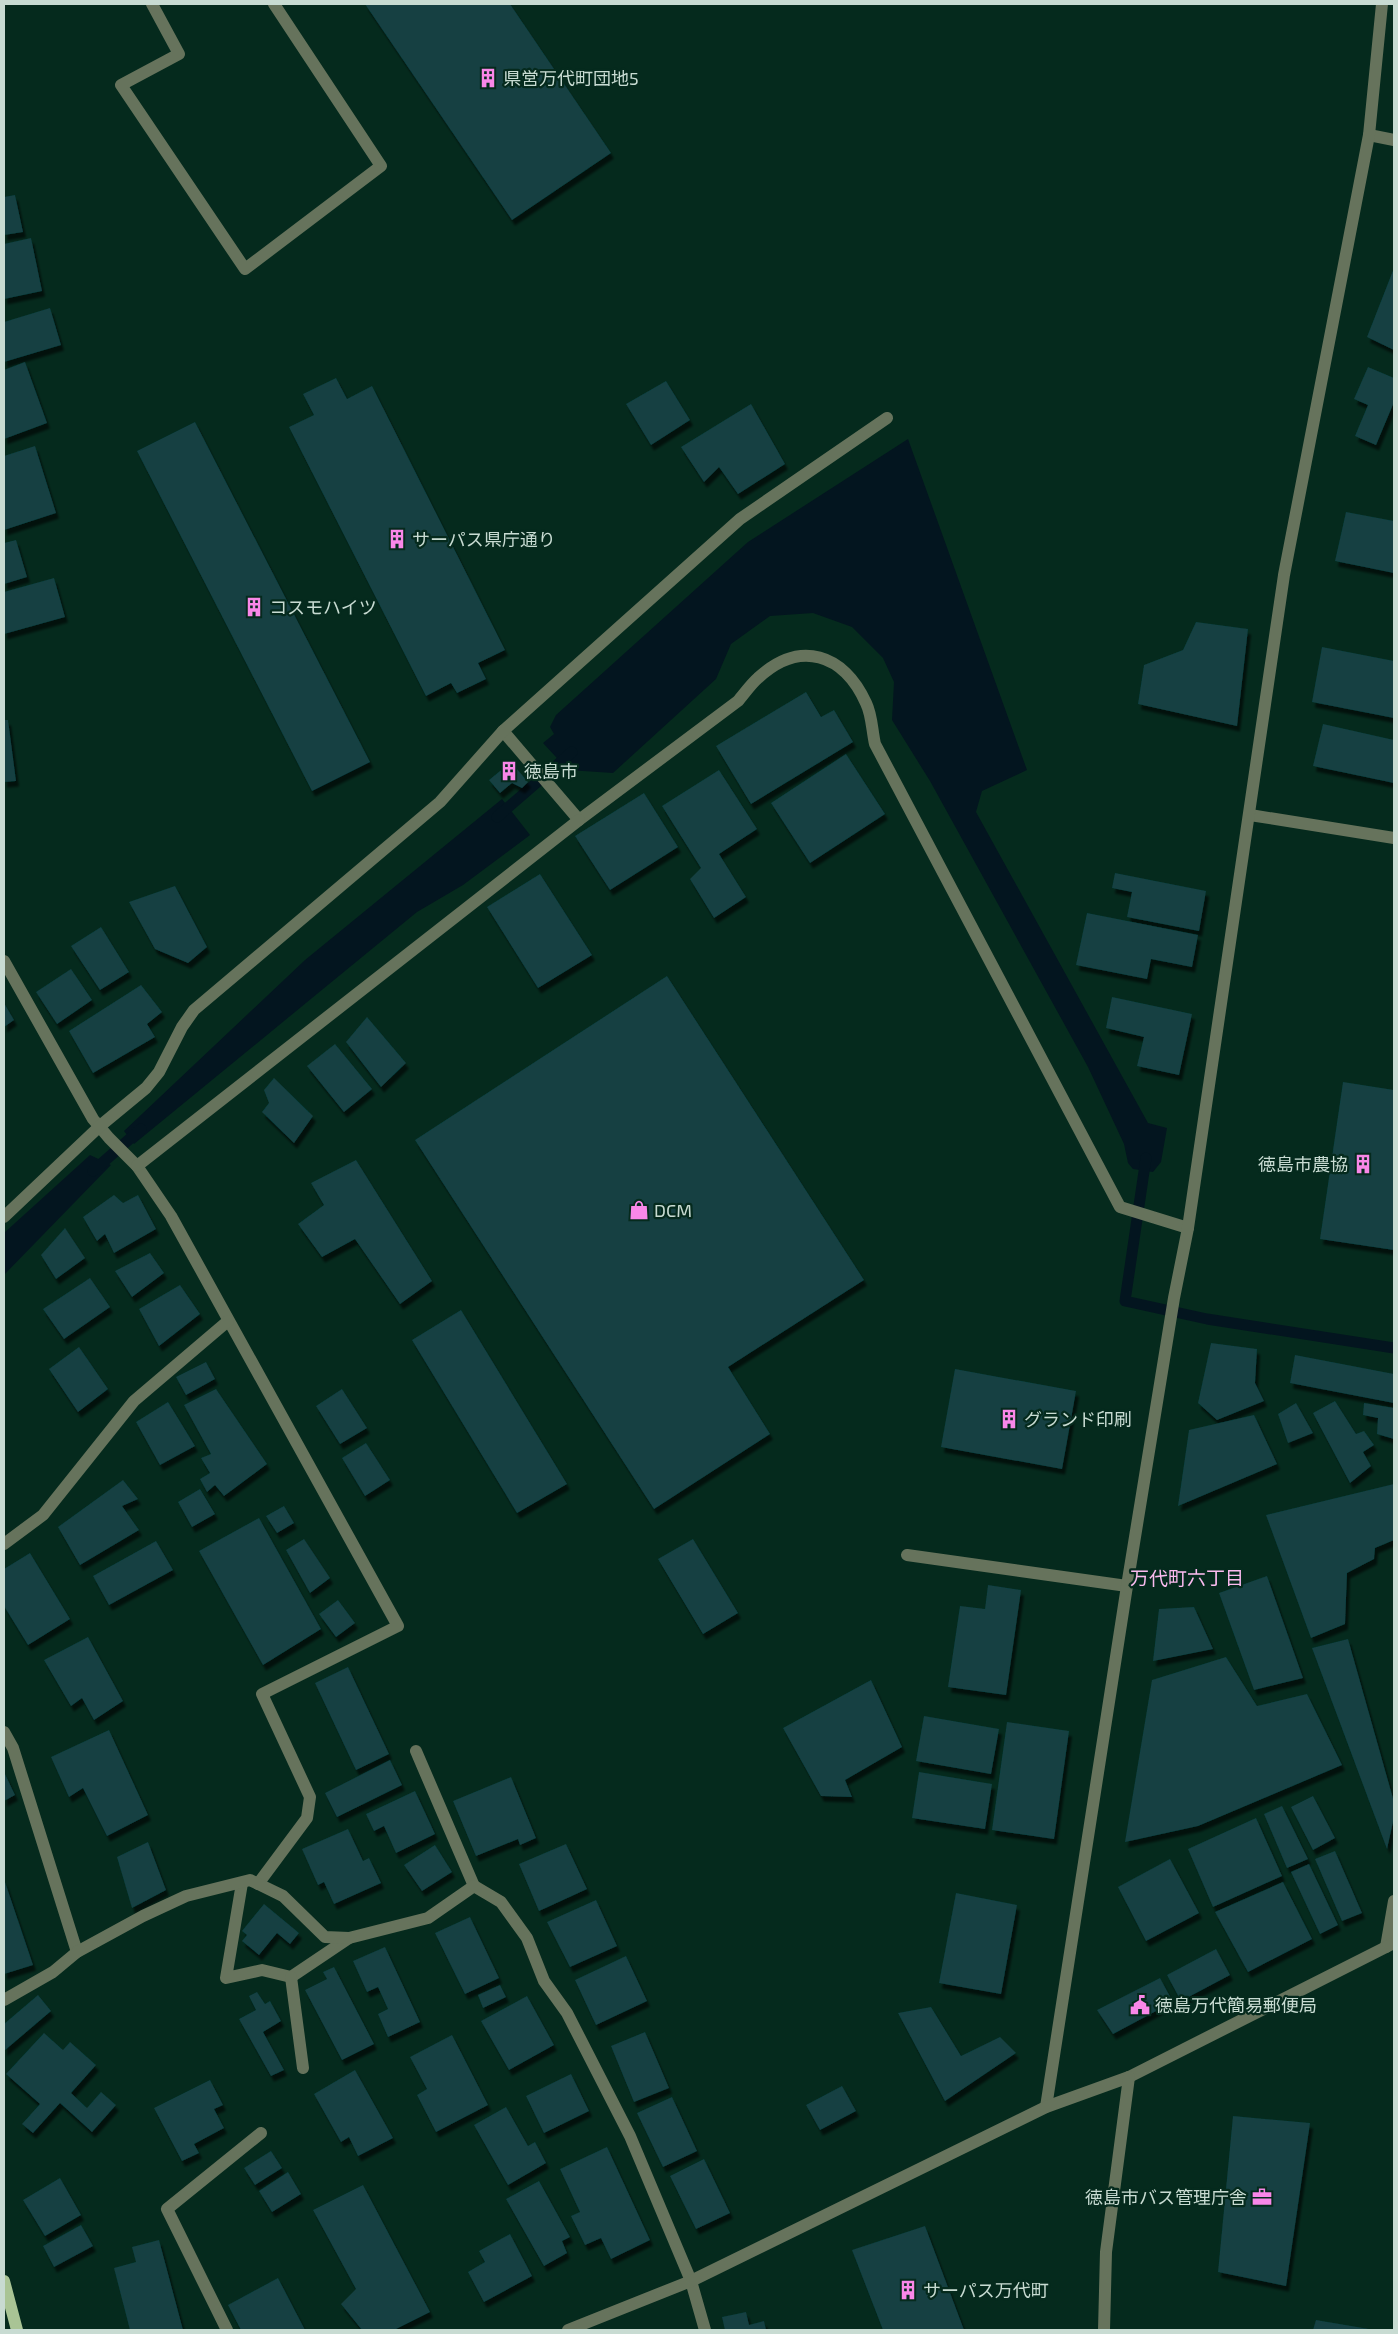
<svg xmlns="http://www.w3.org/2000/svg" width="1398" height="2334" font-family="'Exo 2','Noto Sans JP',sans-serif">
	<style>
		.water { fill: #03151f }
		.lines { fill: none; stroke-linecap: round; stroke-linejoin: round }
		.stream { stroke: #03151f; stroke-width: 11 }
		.building { fill: #124143; filter: url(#shadow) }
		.minor { stroke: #66735c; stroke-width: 12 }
		.major { stroke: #a9c495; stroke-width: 12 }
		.labels { text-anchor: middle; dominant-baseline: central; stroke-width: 4.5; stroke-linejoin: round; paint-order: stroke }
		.poi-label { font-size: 18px; fill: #c8dbd2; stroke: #052a1d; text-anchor: start }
		.neighbourhood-label { font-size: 19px; fill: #fbbbef; stroke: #052a1d }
	</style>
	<defs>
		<filter id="shadow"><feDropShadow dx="3" dy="5.5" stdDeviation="1" flood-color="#0009"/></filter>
	</defs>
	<rect width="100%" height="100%" fill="#052a1d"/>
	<g class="water">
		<polygon points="908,439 1027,770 982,791 976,812 1148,1123 1167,1128 1161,1162 1153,1172 1133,1169 1128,1163 1124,1144 1088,1067 930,781 892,720 894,682 883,658 852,627 813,613 770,616 731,644 716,679 613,773 568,770 543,743 554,734 550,727 556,715 748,542"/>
		<polygon points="502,799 530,835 463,885 417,912 134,1144 124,1131 305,960"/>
		<polygon points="90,1155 111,1165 4,1275 4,1233"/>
	</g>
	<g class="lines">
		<g class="stream">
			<polyline points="497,817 572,752"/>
			<polyline points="1146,1158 1125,1301 1207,1319 1394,1348"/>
			<polyline points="93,1171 141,1129"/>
		</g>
	</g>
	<g class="building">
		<polygon points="365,4 510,4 611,153 512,220"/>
		<polygon points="15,195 23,232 4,235 4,197"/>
		<polygon points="31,238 42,291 4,299 4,244"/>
		<polygon points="1394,268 1394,350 1367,337"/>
		<polygon points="50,308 61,345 4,362 4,322"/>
		<polygon points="25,362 47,423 4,439 4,370"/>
		<polygon points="1368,367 1394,378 1394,402 1376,445 1355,436 1368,405 1354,399"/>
		<polygon points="336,378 347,399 372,386 505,650 478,663 486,679 457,693 451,683 426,696 289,427 314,415 303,394"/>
		<polygon points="666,381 690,420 651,445 626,404"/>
		<polygon points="751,404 785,464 738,494 719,467 704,482 681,447"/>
		<polygon points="195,422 370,762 312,791 137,451"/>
		<polygon points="35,446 56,513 4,530 4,456"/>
		<polygon points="1346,512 1394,521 1394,573 1335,561"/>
		<polygon points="16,540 27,577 4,584 4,543"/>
		<polygon points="54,578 65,617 4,634 4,592"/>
		<polygon points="1196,622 1248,629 1237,726 1138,704 1144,665 1183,650"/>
		<polygon points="1322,647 1394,661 1394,718 1312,702"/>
		<polygon points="806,692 821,717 834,710 853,742 751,804 716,746"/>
		<polygon points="4,720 8,720 16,781 4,782"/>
		<polygon points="1323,724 1394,740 1394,783 1313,766"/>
		<polygon points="846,754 885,814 810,863 771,803"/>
		<polygon points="511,762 528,782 522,788 512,783 500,793 489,780"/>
		<polygon points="719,770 757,829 719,854 746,897 714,918 690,879 701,868 662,806"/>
		<polygon points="644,793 678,847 610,890 575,836"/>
		<polygon points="1115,873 1206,891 1199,931 1127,917 1132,892 1112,888"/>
		<polygon points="540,874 592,955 538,988 487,907"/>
		<polygon points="175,886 207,947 188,963 155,949 129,902"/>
		<polygon points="1087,913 1198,935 1192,967 1151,959 1147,979 1076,965"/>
		<polygon points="101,927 129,972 100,990 71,946"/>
		<polygon points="71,969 92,1000 57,1024 36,992"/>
		<polygon points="667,976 864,1280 728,1367 770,1434 654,1509 415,1140"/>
		<polygon points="141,985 162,1012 147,1024 155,1037 93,1073 69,1031"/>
		<polygon points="1112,997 1192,1014 1179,1075 1137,1066 1144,1037 1106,1028"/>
		<polygon points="4,1003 14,1020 4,1027"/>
		<polygon points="367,1017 406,1063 381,1087 346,1042"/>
		<polygon points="335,1044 372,1089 344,1112 307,1066"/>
		<polygon points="274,1078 313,1116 294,1143 262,1112 269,1103 264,1090"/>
		<polygon points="1343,1082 1394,1090 1394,1250 1320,1239"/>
		<polygon points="356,1160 432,1281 400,1304 355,1239 322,1257 298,1224 324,1205 311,1183"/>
		<polygon points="114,1195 123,1203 138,1195 156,1229 114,1253 105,1234 97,1241 83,1217"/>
		<polygon points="65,1228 85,1258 56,1279 41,1255"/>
		<polygon points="150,1253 164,1273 132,1297 115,1271"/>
		<polygon points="90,1278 110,1307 64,1339 43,1309"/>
		<polygon points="180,1285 200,1314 159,1346 139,1309"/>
		<polygon points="461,1310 567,1484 517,1513 412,1340"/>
		<polygon points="1211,1343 1257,1349 1255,1383 1264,1401 1217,1420 1198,1403"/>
		<polygon points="79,1347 108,1389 78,1412 49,1369"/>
		<polygon points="1295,1355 1394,1374 1394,1403 1290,1383"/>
		<polygon points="206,1362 215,1379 186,1395 176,1377"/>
		<polygon points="955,1369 1076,1391 1062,1469 941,1447"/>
		<polygon points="216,1389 267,1464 224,1496 215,1485 207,1492 200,1479 210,1473 201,1458 211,1454 184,1405"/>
		<polygon points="342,1389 367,1428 340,1444 316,1406"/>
		<polygon points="1335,1401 1356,1434 1364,1431 1374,1445 1363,1452 1371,1466 1350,1483 1313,1413"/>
		<polygon points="168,1402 195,1446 160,1465 136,1422"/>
		<polygon points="1296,1403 1313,1433 1288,1443 1278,1414"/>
		<polygon points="1364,1403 1394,1408 1394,1439 1377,1434 1378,1418 1363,1415"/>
		<polygon points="1254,1415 1277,1464 1178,1506 1189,1430"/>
		<polygon points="366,1443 390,1480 365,1496 342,1458"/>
		<polygon points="123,1480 138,1499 122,1506 139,1530 80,1565 58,1527"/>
		<polygon points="1394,1484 1394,1540 1375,1548 1374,1559 1347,1573 1345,1624 1311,1638 1266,1515"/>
		<polygon points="200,1489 215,1514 192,1527 178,1502"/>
		<polygon points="284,1506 294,1523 277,1533 266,1516"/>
		<polygon points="259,1518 321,1629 263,1665 199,1551"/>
		<polygon points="304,1539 330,1578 310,1593 286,1550"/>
		<polygon points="693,1539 738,1613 703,1634 658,1559"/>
		<polygon points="156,1541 173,1570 109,1605 93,1576"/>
		<polygon points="30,1553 70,1619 28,1645 4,1606 4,1569"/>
		<polygon points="1267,1576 1303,1678 1254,1690 1219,1593"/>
		<polygon points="988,1585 1021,1590 1006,1695 948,1687 960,1606 985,1609"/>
		<polygon points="338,1600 355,1623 336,1637 319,1614"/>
		<polygon points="1194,1607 1213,1649 1153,1661 1159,1609"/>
		<polygon points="88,1637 123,1701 94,1720 82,1698 71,1706 44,1660"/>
		<polygon points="1348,1639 1394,1802 1394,1817 1387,1849 1312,1648"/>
		<polygon points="1226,1657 1257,1706 1307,1694 1342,1765 1198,1826 1125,1842 1152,1680"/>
		<polygon points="348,1667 389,1754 356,1770 315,1683"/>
		<polygon points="871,1680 902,1747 845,1780 852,1797 821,1796 783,1728"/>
		<polygon points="924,1716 999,1729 991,1774 916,1761"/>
		<polygon points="1007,1722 1069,1731 1054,1839 992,1830"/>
		<polygon points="109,1730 148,1815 107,1836 83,1788 69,1797 51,1757"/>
		<polygon points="390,1760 402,1785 337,1817 325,1793"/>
		<polygon points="4,1772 15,1795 4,1801"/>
		<polygon points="919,1772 992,1784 985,1829 912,1818"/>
		<polygon points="511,1777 536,1838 520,1845 518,1839 476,1856 453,1801"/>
		<polygon points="415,1791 435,1834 396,1853 384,1826 374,1831 366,1814"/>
		<polygon points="1313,1796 1335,1838 1313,1850 1291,1807"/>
		<polygon points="1282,1806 1308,1859 1287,1868 1264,1814"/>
		<polygon points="1256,1818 1282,1876 1213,1907 1188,1849"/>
		<polygon points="348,1829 363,1861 369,1858 381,1883 334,1904 324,1882 318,1885 302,1849"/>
		<polygon points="148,1842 166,1890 132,1908 117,1857"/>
		<polygon points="566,1844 587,1889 539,1911 519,1864"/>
		<polygon points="435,1845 452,1872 422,1891 404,1865"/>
		<polygon points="1335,1851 1362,1913 1342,1921 1315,1859"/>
		<polygon points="1170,1859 1199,1913 1146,1941 1118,1887"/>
		<polygon points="1309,1864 1338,1925 1320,1934 1291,1872"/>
		<polygon points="4,1879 33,1965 4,1974"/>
		<polygon points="1283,1882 1312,1939 1248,1972 1215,1912"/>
		<polygon points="956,1893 1017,1905 1001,1994 939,1983"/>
		<polygon points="596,1900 617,1946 570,1967 547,1922"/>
		<polygon points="264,1904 299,1933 290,1944 277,1933 259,1955 242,1941 247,1935 242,1931"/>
		<polygon points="470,1917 499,1978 465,1994 435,1933"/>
		<polygon points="385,1947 420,2022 388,2037 378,2014 388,2009 378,1987 367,1992 353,1961"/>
		<polygon points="1216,1949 1230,1975 1181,2001 1167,1975"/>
		<polygon points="626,1956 647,2001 596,2025 575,1980"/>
		<polygon points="334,1967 374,2044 342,2060 305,1990 327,1979 323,1972"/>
		<polygon points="1160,1978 1173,2002 1113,2034 1097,2010"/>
		<polygon points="500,1985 506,1997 483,2008 478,1995"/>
		<polygon points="257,1992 265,2004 270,2001 281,2021 263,2032 284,2070 271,2076 239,2019 256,2010 249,1996"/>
		<polygon points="38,1995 51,2011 4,2051 4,2024"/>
		<polygon points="527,1996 554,2045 509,2070 481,2021"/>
		<polygon points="931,2007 961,2056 1000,2037 1016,2053 945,2101 898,2013"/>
		<polygon points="645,2032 669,2088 634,2102 611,2046"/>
		<polygon points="44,2033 63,2050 70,2042 96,2065 71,2093 87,2108 101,2092 116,2105 92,2132 60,2103 33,2133 22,2124 40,2104 6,2074"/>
		<polygon points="452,2035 488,2105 436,2132 417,2095 427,2089 410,2057"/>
		<polygon points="355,2070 393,2138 358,2156 349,2137 341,2142 314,2094"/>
		<polygon points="571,2074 589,2111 544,2133 526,2096"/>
		<polygon points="210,2080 223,2105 214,2109 224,2128 194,2144 199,2153 182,2161 154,2108"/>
		<polygon points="842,2086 856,2111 820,2130 806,2105"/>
		<polygon points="672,2097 697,2151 663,2167 637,2113"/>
		<polygon points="506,2107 528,2146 535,2142 546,2163 508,2185 474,2125"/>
		<polygon points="1233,2116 1310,2123 1286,2286 1218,2272"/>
		<polygon points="607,2147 650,2240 611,2259 601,2238 585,2245 571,2216 580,2212 560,2169"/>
		<polygon points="271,2151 282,2168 255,2185 244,2168"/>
		<polygon points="704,2159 730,2213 696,2229 670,2176"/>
		<polygon points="288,2172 301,2194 272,2212 259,2191"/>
		<polygon points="60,2178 81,2215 45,2236 23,2200"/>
		<polygon points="539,2181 570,2237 562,2241 567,2253 544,2266 506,2199"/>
		<polygon points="363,2185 430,2312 394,2330 362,2330 341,2304 356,2289 313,2210"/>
		<polygon points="81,2225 93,2246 54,2267 43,2246"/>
		<polygon points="925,2226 964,2330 883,2330 852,2250"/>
		<polygon points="510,2234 532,2276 484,2302 468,2272 485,2262 479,2251"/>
		<polygon points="159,2240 183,2330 130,2330 114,2268 136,2262 132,2247"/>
		<polygon points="278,2278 305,2330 241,2330 228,2305"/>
		<polygon points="746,2312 749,2325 764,2321 766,2330 725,2330 722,2317"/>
		<polygon points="1316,2320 1369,2329 1369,2330 1313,2330"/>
	</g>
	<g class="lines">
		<g class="minor">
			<polyline points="152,4 179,54 121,85 245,269 381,166 274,4"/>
			<polyline points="1369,135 1394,140"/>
			<path d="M 503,731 L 579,820 L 738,701 C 744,694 751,684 758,678 C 800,639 844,654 866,703 C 872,715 872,731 875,744 L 1120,1207 L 1188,1228"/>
			<polyline points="1250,815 1394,838"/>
			<polyline points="4,961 93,1119 109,1138 137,1166 171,1216 398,1626 262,1694 310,1797 307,1818 258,1884"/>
			<polyline points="137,1166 579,820"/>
			<polyline points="4,1217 100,1126 146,1088 159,1072 182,1027 194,1010 440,802 503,731 740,519 887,418"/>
			<polyline points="4,1544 43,1515 134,1401 228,1321"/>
			<polyline points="907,1555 1127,1586"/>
			<polyline points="4,1732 13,1748 77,1952"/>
			<polyline points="416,1751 474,1886"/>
			<polyline points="242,1883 226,1978 262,1970 291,1977 349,1938"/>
			<polyline points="1386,1947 1394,1901"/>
			<polyline points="291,1977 303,2068"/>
			<polyline points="4,2000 53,1972 77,1952 143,1916 186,1896 250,1880 283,1896 325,1937 349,1938 428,1918 474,1886 501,1902 527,1938 544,1981 567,2013 630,2136 691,2281 705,2330"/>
			<polyline points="1046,2107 1127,1586 1174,1298 1188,1228 1284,575 1369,135 1382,4"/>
			<polyline points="227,2330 167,2209 261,2133"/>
			<polyline points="568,2330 691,2281 1046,2107 1129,2077 1394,1943"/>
			<polyline points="1104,2330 1106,2252 1129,2077"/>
		</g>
		<polyline class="major" points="4,2281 17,2330"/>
	</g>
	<defs>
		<symbol id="building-bare" viewBox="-9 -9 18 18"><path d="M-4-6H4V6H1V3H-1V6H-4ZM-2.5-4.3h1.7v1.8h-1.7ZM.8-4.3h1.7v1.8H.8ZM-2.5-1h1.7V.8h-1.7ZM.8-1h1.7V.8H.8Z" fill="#f987e8" stroke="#052a1d" stroke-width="2.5" paint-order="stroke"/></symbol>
		<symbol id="shop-bare" viewBox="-9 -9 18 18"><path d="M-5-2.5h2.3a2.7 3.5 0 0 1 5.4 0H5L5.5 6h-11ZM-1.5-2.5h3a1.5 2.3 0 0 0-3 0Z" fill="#f987e8" stroke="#052a1d" stroke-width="2.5" paint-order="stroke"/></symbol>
		<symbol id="civic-bare" viewBox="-9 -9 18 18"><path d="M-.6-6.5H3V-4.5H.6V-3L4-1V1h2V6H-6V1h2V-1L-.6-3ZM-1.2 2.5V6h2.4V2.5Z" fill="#f987e8" stroke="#052a1d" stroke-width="2.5" paint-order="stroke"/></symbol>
		<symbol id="office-bare" viewBox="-9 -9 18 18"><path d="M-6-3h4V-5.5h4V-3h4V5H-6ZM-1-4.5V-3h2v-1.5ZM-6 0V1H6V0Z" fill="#f987e8" stroke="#052a1d" stroke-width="2.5" paint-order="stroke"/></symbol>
	</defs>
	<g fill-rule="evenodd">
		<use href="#building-bare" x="474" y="64" width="28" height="28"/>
		<use href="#building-bare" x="383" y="525" width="28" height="28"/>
		<use href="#building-bare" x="240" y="593" width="28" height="28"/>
		<use href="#building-bare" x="495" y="757" width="28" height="28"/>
		<use href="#building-bare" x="1349" y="1150" width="28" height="28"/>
		<use href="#shop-bare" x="625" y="1196" width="28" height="28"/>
		<use href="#building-bare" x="995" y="1405" width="28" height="28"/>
		<use href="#civic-bare" x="1126" y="1991" width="28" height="28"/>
		<use href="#office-bare" x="1248" y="2183" width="28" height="28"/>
		<use href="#building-bare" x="894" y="2276" width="28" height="28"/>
	</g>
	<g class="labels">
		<g class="poi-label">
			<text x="503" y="78">県営万代町団地5</text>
			<text x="412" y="539">サーパス県庁通り</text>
			<text x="269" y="607">コスモハイツ</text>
			<text x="524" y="771">徳島市</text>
			<text x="1348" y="1164" text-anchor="end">徳島市農協</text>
			<text x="654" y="1210">DCM</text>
			<text x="1024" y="1419">グランド印刷</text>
			<text x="1155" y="2005">徳島万代簡易郵便局</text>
			<text x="1247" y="2197" text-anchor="end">徳島市バス管理庁舎</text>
			<text x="923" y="2290">サーパス万代町</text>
		</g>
		<g class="neighbourhood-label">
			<text x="1187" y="1577">万代町六丁目</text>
		</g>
	</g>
	<rect width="1398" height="2334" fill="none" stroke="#c8dbd2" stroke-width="10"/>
</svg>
